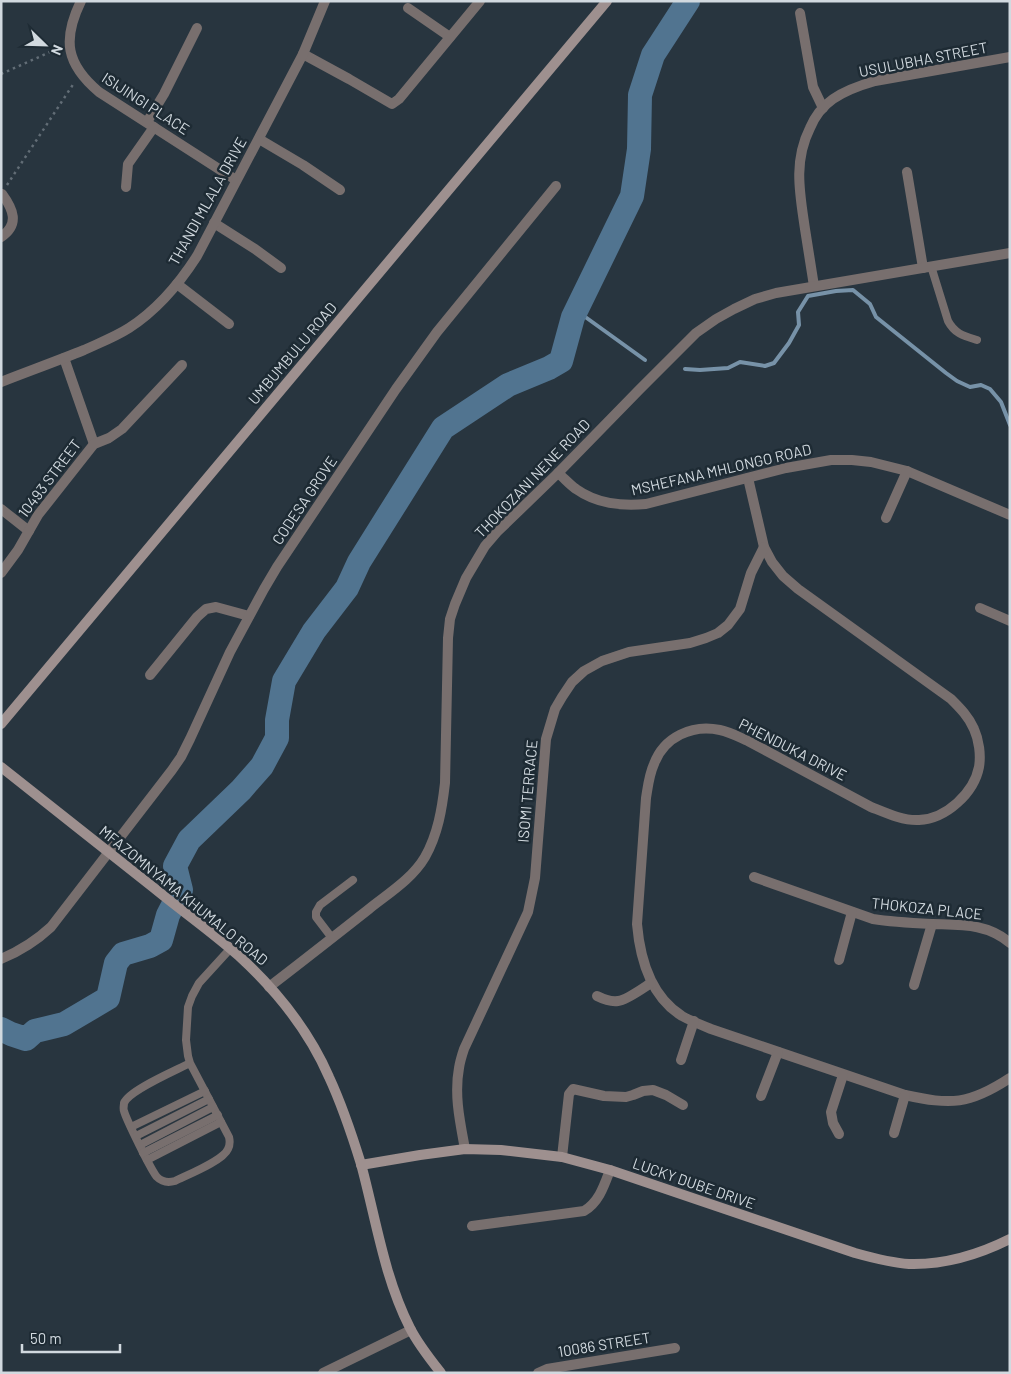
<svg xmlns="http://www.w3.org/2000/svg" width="1011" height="1374" font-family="Barlow,sans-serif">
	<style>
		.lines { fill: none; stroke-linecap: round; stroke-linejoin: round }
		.stream { stroke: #7792a8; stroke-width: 4 }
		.river { stroke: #517490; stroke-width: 24 }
		.path { stroke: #626d76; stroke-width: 2.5; stroke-dasharray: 2.5 4; stroke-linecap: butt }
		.lane { stroke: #786f6e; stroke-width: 8 }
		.street { stroke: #786f6e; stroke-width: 10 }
		.secondary { stroke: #9e908f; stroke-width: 10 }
		.labels { text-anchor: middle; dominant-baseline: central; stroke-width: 5; stroke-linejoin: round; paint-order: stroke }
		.street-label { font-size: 15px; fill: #d1d9df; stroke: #1e2b34 }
	</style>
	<rect width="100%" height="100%" fill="#28353f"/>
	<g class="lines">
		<g class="stream">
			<polyline points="577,311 645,360"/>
			<polyline points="685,369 700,370 728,368 740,362 765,366 774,363 789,343 799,325 798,312 808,296 836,291 853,290 870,304 876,317 946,373 957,381 970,387 981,385 990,389 1001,402 1010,425"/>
		</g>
		<polyline class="river" points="1,1029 11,1034 26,1039 35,1031 64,1024 108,998 116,963 123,954 150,946 161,940 168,915 181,890 175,866 189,840 241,790 262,766 277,738 277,720 284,681 314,631 347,588 359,562 443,428 508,385 549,368 561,361 573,317 632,196 639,149 640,95 653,55 688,1"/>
		<g class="path">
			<polyline points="1,74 59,48"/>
			<polyline points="7,185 74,83"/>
		</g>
		<g class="lane">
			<path d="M 931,266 L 948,321 C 955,334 964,336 977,340"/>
			<polyline points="332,938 316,917 316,912 320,905 353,880"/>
			<path d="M 190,1063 C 177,1070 129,1090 124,1103 C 124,1105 123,1109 124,1111 C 126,1119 152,1172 157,1177 C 162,1182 168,1183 175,1181 C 187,1175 223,1161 228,1149 C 230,1145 230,1141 229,1137 L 190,1063 L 188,1056 L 186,1040 L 188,1007 L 192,996 L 199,983 L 230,949"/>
			<polyline points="131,1127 205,1091"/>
			<polyline points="136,1136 209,1099"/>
			<polyline points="140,1145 213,1107"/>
			<polyline points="143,1153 218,1115"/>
			<polyline points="147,1160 221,1122"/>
		</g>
		<g class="street">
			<path d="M 81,1 C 62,40 66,64 99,92 L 236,180"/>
			<polyline points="408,8 450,37"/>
			<polyline points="800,13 813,87 823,108"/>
			<polyline points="303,54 349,79 392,104 399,99 480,1"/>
			<polyline points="147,122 164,94 197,28"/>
			<polyline points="259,139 303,165 340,190"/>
			<polyline points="907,172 923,268"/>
			<polyline points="126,187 128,164 154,127"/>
			<polyline points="214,223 255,249 281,268"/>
			<path d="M 1,237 C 20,224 13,209 2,194"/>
			<polyline points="177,284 229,324"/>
			<path d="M 814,286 C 811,267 808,248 805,229 C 800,194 793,162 810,128 C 815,116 823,106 833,99 C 846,90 861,85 875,81 L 1010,57"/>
			<polyline points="64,358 94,444"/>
			<path d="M 1,382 C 29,371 57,361 84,350 C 99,343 115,337 129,328 C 157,310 179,284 197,256 L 303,54 L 325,1"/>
			<path d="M 558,473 C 564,478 570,485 576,489 C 597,504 621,506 646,504 L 786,468 L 831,460 L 852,460 L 871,462 L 907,471 L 1010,515"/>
			<path d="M 748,478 L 764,547 L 772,562 L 783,576 L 798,589 L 951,699 C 960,708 969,717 974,729 C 979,740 981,755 979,767 C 974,793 946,819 919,820 C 903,821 886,813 871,807 L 748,741 C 739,737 730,732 720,730 C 692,724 664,737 654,764 C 649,775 648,786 646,798 L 637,924 C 640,959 650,996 682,1016 C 691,1021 701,1025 711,1029 L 905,1095 C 951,1105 969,1105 1010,1078"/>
			<polyline points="1,509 29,531"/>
			<polyline points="886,518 907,471"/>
			<polyline points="1,573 18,550 38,515 94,444 109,438 122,429 182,365"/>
			<polyline points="980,608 1010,621"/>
			<polyline points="150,675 197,617 206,609 216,607 249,616"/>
			<path d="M 754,877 L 873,919 C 892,922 912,923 932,924 C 960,925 987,923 1010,943"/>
			<path d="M 1,959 C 20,951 36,941 51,927 L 172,770 L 181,757 L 190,739 L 230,652 L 264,589 L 277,567 L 396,389 L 437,332 L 556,186"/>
			<polyline points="839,960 852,912"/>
			<polyline points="914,985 932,924"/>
			<path d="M 269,987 C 303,961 336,935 369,909 C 389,893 412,879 425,857 C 438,834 442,809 445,783 L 448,638 L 450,619 L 455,604 L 466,578 L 485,546 L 497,532 L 558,473 L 639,390 L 696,333 L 716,319 L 734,309 L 755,299 L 776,293 L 1010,253"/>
			<path d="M 597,996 C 603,999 611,1002 618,1001 C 627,1000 643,988 651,983"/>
			<polyline points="681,1060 694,1021"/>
			<polyline points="761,1096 778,1052"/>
			<polyline points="894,1133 905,1095"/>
			<polyline points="839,1134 833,1123 831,1112 843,1075"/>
			<path d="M 465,1149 C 460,1122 454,1095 459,1068 C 460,1061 462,1055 464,1049 L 528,912 L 535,878 L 546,739 L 555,709 L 562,697 L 572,682 L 584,671 L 602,661 L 629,652 L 690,643 L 706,638 L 718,633 L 728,625 L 740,609 L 751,573 L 764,547"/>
			<polyline points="562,1157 569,1094 573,1089 604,1096 626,1097 633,1095 643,1091 653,1090 666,1095 683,1105"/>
			<path d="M 472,1226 L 584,1211 C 599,1202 604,1186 610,1170"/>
			<polyline points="323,1373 411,1330"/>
			<polyline points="538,1373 547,1369 675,1348"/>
		</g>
		<g class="secondary">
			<polyline points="1,724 607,1"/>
			<path d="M 1,767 C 52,807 103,848 154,888 C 182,911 212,932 239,956 C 276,990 309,1031 329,1077 C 342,1105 352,1135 361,1164 C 376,1219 384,1277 410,1328 C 418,1344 430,1359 441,1373"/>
			<path d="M 361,1165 L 420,1155 L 465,1149 L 501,1150 L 562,1157 L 610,1170 L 855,1253 C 873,1258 891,1263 909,1264 C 944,1265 978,1255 1010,1239"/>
		</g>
	</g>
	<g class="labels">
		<g class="street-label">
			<text transform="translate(923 59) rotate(-11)">USULUBHA STREET</text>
			<text transform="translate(146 103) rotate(33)">ISIJINGI PLACE</text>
			<text transform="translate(207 201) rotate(-61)">THANDI MLALA DRIVE</text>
			<text transform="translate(292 353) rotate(-50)">UMBUMBULU ROAD</text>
			<text transform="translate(721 469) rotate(-13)">MSHEFANA MHLONGO ROAD</text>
			<text transform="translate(49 478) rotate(-53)">10493 STREET</text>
			<text transform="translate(532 478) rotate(-46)">THOKOZANI NENE ROAD</text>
			<text transform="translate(304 500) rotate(-56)">CODESA GROVE</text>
			<text transform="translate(793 749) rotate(27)">PHENDUKA DRIVE</text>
			<text transform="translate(527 791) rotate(-85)">ISOMI TERRACE</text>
			<text transform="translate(184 895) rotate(39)">MFAZOMNYAMA KHUMALO ROAD</text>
			<text transform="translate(927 908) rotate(6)">THOKOZA PLACE</text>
			<text transform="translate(694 1183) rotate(19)">LUCKY DUBE DRIVE</text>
			<text transform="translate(604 1344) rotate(-9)">10086 STREET</text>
		</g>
	</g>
	<rect width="1011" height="1374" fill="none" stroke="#d1d9df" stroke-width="5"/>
	<g transform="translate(45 45) rotate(113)" stroke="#1e2b34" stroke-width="4" paint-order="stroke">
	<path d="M0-4L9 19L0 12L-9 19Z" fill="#d1d9df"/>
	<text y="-8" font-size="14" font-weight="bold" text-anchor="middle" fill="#d1d9df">N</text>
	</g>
	<path d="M22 1344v8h98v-8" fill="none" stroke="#d1d9df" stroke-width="2.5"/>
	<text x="30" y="1344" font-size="15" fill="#d1d9df" stroke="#1e2b34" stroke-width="4" paint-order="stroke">50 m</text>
</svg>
